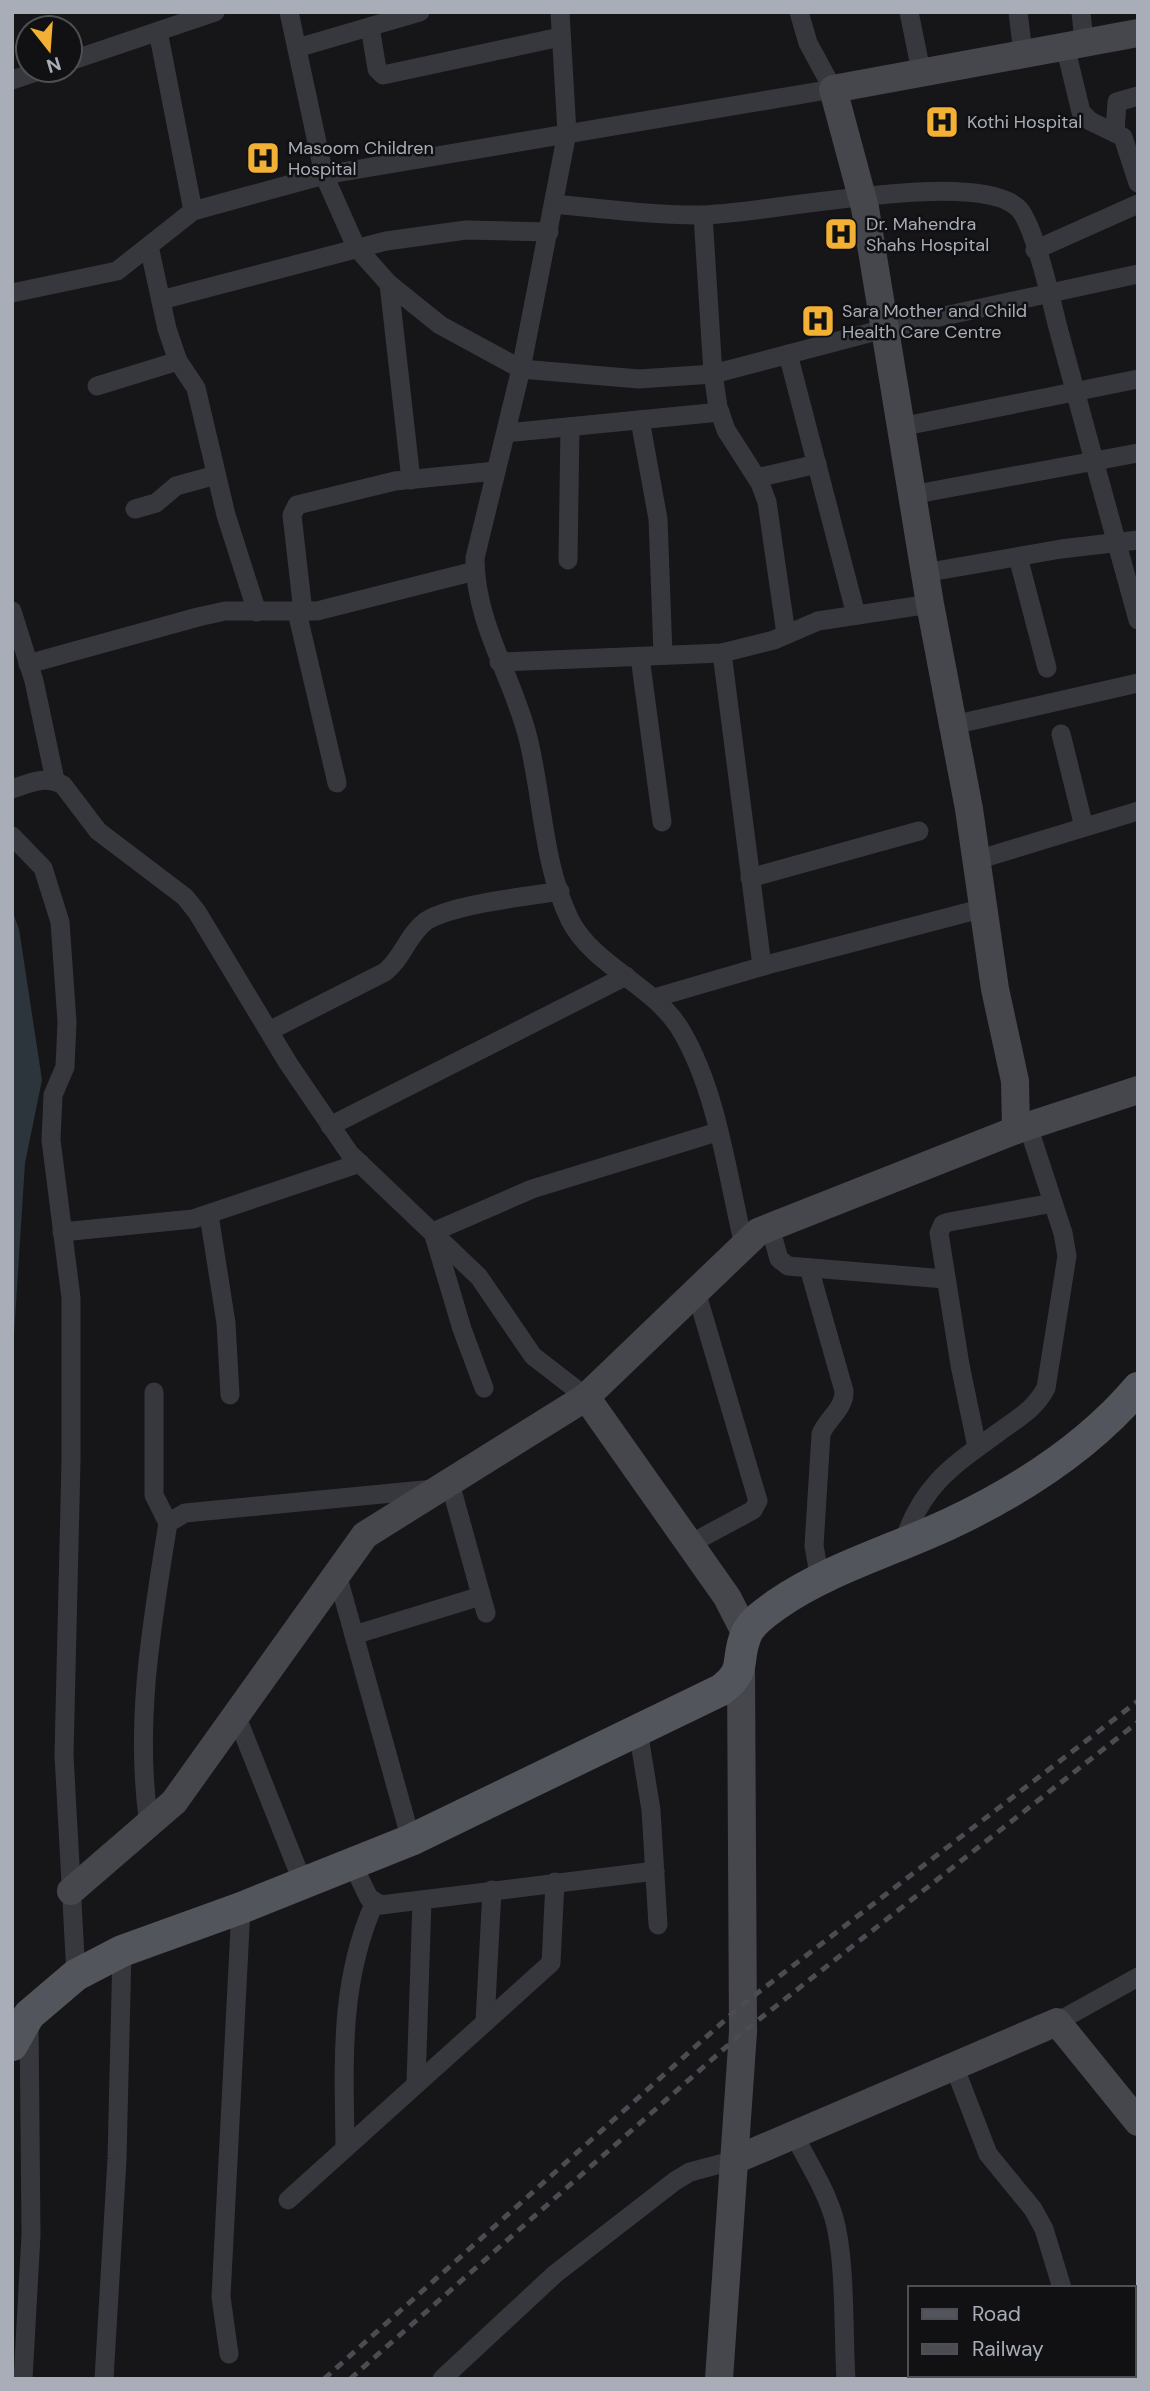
<svg xmlns="http://www.w3.org/2000/svg" width="1150" height="2391" font-family="'DM Sans',sans-serif">
	<style>
		.water { fill: #2c353c }
		.lines { fill: none; stroke-linecap: round; stroke-linejoin: round }
		.street { stroke: #37383d; stroke-width: 19 }
		.secondary { stroke: #45474d; stroke-width: 28 }
		.primary { stroke: #53555c; stroke-width: 32 }
		.rail { stroke: #4a4c52; stroke-width: 5; stroke-dasharray: 9 7; stroke-linecap: butt }
		.labels { text-anchor: middle; dominant-baseline: central; stroke-width: 5; stroke-linejoin: round; paint-order: stroke }
		.poi-label { font-size: 18px; fill: #a8adb8; stroke: #111113; text-anchor: start }
	</style>
	<rect width="100%" height="100%" fill="#161618"/>
	<polygon class="water" points="12,910 19,929 42,1080 25,1163 12,1366"/>
	<g class="lines">
		<g class="street">
			<polyline points="289,12 324,175 833,89 808,43 799,12"/>
			<path d="M 560,12 L 567,133 L 521,369 L 475,558 C 475,622 511,674 527,734 C 543,795 542,863 570,920 C 594,967 655,985 682,1032 C 718,1094 727,1175 744,1245"/>
			<polyline points="909,12 921,71"/>
			<polyline points="1018,12 1023,53"/>
			<polyline points="1081,12 1084,42"/>
			<polyline points="370,27 377,69 383,75 560,37"/>
			<polyline points="158,31 193,211"/>
			<polyline points="1065,46 1081,112 1090,121 1123,137 1138,183"/>
			<polyline points="297,48 420,12"/>
			<polyline points="70,61 215,12"/>
			<polyline points="12,80 42,70"/>
			<polyline points="1115,132 1117,102 1138,96"/>
			<path d="M 554,204 C 602,209 652,215 701,215 C 762,215 978,166 1019,209 C 1034,225 1051,299 1057,324 C 1084,423 1110,521 1138,620"/>
			<polyline points="703,215 713,374 718,407 726,430 760,483 767,502 786,634"/>
			<polyline points="149,246 167,329 178,361 196,388 226,515 257,612"/>
			<polyline points="1035,250 1138,204"/>
			<polyline points="389,284 411,480"/>
			<polyline points="12,293 117,271 193,211 324,175 356,247 389,284 440,325 521,369 639,379 713,374 884,329 1138,274"/>
			<polyline points="161,300 386,241 466,230 549,232"/>
			<polyline points="788,354 856,615"/>
			<polyline points="97,386 178,361"/>
			<polyline points="640,420 658,519 663,655"/>
			<polyline points="900,427 1138,379"/>
			<polyline points="506,433 720,412"/>
			<polyline points="757,478 817,464"/>
			<polyline points="911,495 1138,453"/>
			<polyline points="135,509 156,503 176,486 216,475"/>
			<polyline points="1018,557 1047,668"/>
			<polyline points="568,560 570,427"/>
			<polyline points="924,573 1061,549 1138,540"/>
			<polyline points="12,611 34,681 55,780"/>
			<polyline points="297,612 337,783"/>
			<polyline points="303,612 292,515 297,505 395,481 496,471"/>
			<polyline points="722,653 762,966"/>
			<polyline points="640,657 662,822"/>
			<polyline points="499,662 722,653 774,640 818,621 930,604"/>
			<polyline points="28,664 198,617 225,611 317,611 475,571"/>
			<polyline points="953,725 1138,683"/>
			<polyline points="1061,734 1084,827"/>
			<path d="M 12,789 C 30,783 45,775 63,785 L 98,831 L 185,897 L 197,912 L 288,1063 L 350,1154 L 479,1277 L 533,1356 L 586,1397"/>
			<polyline points="12,836 43,868 60,922 67,1022 65,1067 53,1095 51,1140 71,1298 71,1461 64,1755 76,1975"/>
			<polyline points="977,860 1138,811"/>
			<polyline points="750,878 919,831"/>
			<polyline points="654,998 774,963 984,908"/>
			<path d="M 269,1031 L 385,972 C 403,958 408,934 426,921 C 453,904 526,897 560,891"/>
			<polyline points="330,1126 626,976"/>
			<polyline points="209,1215 226,1323 230,1395"/>
			<polyline points="770,1227 779,1259 788,1266 945,1279"/>
			<polyline points="62,1232 193,1219 360,1163"/>
			<path d="M 809,1268 L 844,1391 C 845,1408 827,1419 821,1434 L 814,1546 L 820,1579"/>
			<polyline points="484,1388 462,1329 433,1232 532,1189 717,1132"/>
			<polyline points="154,1392 154,1495 168,1523"/>
			<polyline points="977,1447 960,1365 939,1233 943,1224 949,1222 1053,1203"/>
			<polyline points="450,1483 486,1613"/>
			<polyline points="690,1544 753,1510 758,1501 696,1291"/>
			<path d="M 903,1544 C 921,1486 952,1466 999,1432 C 1018,1418 1035,1409 1046,1388 L 1067,1256 L 1063,1233 L 1028,1126"/>
			<polyline points="337,1574 411,1840"/>
			<polyline points="354,1635 481,1596"/>
			<polyline points="236,1715 303,1883"/>
			<polyline points="638,1730 651,1810 658,1925"/>
			<path d="M 149,1824 C 134,1724 152,1622 168,1523 L 185,1513 L 434,1489"/>
			<polyline points="352,1863 369,1898 381,1905 655,1871"/>
			<polyline points="485,2022 492,1890"/>
			<polyline points="1057,2022 1138,1977"/>
			<polyline points="954,2066 988,2154 1033,2209 1044,2229 1062,2288"/>
			<polyline points="416,2084 422,1900"/>
			<path d="M 794,2135 C 808,2162 825,2188 834,2218 C 846,2260 843,2333 846,2379"/>
			<path d="M 345,2147 C 344,2062 339,1983 374,1904"/>
			<polyline points="288,2200 551,1963 555,1882"/>
			<polyline points="229,2354 221,2297 241,1908"/>
			<polyline points="1087,2375 1088,2379"/>
			<polyline points="23,2379 31,2235 29,2020"/>
			<polyline points="104,2379 117,2159 122,1951"/>
			<polyline points="442,2379 555,2274 675,2181 690,2172 735,2160"/>
			<polyline points="980,2379 998,2375"/>
		</g>
		<g class="secondary">
			<polyline points="1016,1130 1015,1081 995,989 969,809 930,604 865,208 833,89 1138,33"/>
			<polyline points="586,1397 727,1597 746,1634"/>
			<polyline points="71,1891 174,1802 365,1535 586,1397 758,1232 1016,1130 1138,1090"/>
			<polyline points="735,2160 1057,2022 1138,2122"/>
			<polyline points="719,2379 743,2032 741,1669"/>
		</g>
		<path class="primary" d="M 12,2045 L 29,2015 L 76,1975 L 122,1951 L 241,1908 L 411,1840 L 721,1690 C 748,1670 735,1661 746,1635 C 751,1622 765,1613 776,1605 C 828,1569 891,1551 949,1524 C 1019,1491 1088,1447 1138,1388"/>
		<g class="rail">
			<polyline points="324,2379 743,2004 1138,1701"/>
			<polyline points="350,2379 743,2032 1138,1722"/>
		</g>
	</g>
	<defs>
		<symbol id="hospital-square" viewBox="-11 -11 22 22"><rect x="-9" y="-9" width="18" height="18" rx="4" fill="#f2b134" stroke="#111113"/><path d="M-5-5h3v3.5h4V-5h3V5h-3V1.5h-4V5h-3Z" fill="#111"/></symbol>
	</defs>
	<g fill-rule="evenodd">
		<use href="#hospital-square" x="923" y="103" width="38" height="38"/>
		<use href="#hospital-square" x="244" y="139" width="38" height="38"/>
		<use href="#hospital-square" x="822" y="215" width="38" height="38"/>
		<use href="#hospital-square" x="799" y="302" width="38" height="38"/>
	</g>
	<g class="labels">
		<g class="poi-label">
			<text x="967" y="122">Kothi Hospital</text>
			<text x="288" y="148">Masoom Children<tspan x="288" dy="21">Hospital</tspan></text>
			<text x="866" y="224">Dr. Mahendra<tspan x="866" dy="21">Shahs Hospital</tspan></text>
			<text x="842" y="311">Sara Mother and Child<tspan x="842" dy="21">Health Care Centre</tspan></text>
		</g>
	</g>
	<rect width="1150" height="2391" fill="none" stroke="#a8adb8" stroke-width="28"/>
	<rect x="908" y="2286" width="228" height="91" fill="#111113" stroke="#4d4f55" stroke-width="2"/>
	<rect x="922" y="2309" width="35" height="10" fill="#53555c" stroke="#4d4f55" stroke-width="2"/>
	<text x="972" y="2321" font-size="21" fill="#a8adb8">Road</text>
	<rect x="922" y="2344" width="35" height="10" fill="#4a4c52" stroke="#4d4f55" stroke-width="2"/>
	<text x="972" y="2356" font-size="21" fill="#a8adb8">Railway</text>
	<g transform="translate(49 49) rotate(163)"><circle r="33" fill="#111113" stroke="#4d4f55" stroke-width="2"/>
	<path d="M0-5L12 26L0 18L-12 26Z" fill="#f2b134"/>
	<text y="-10" font-size="19" font-weight="bold" text-anchor="middle" fill="#a8adb8">N</text>
	</g>
</svg>
